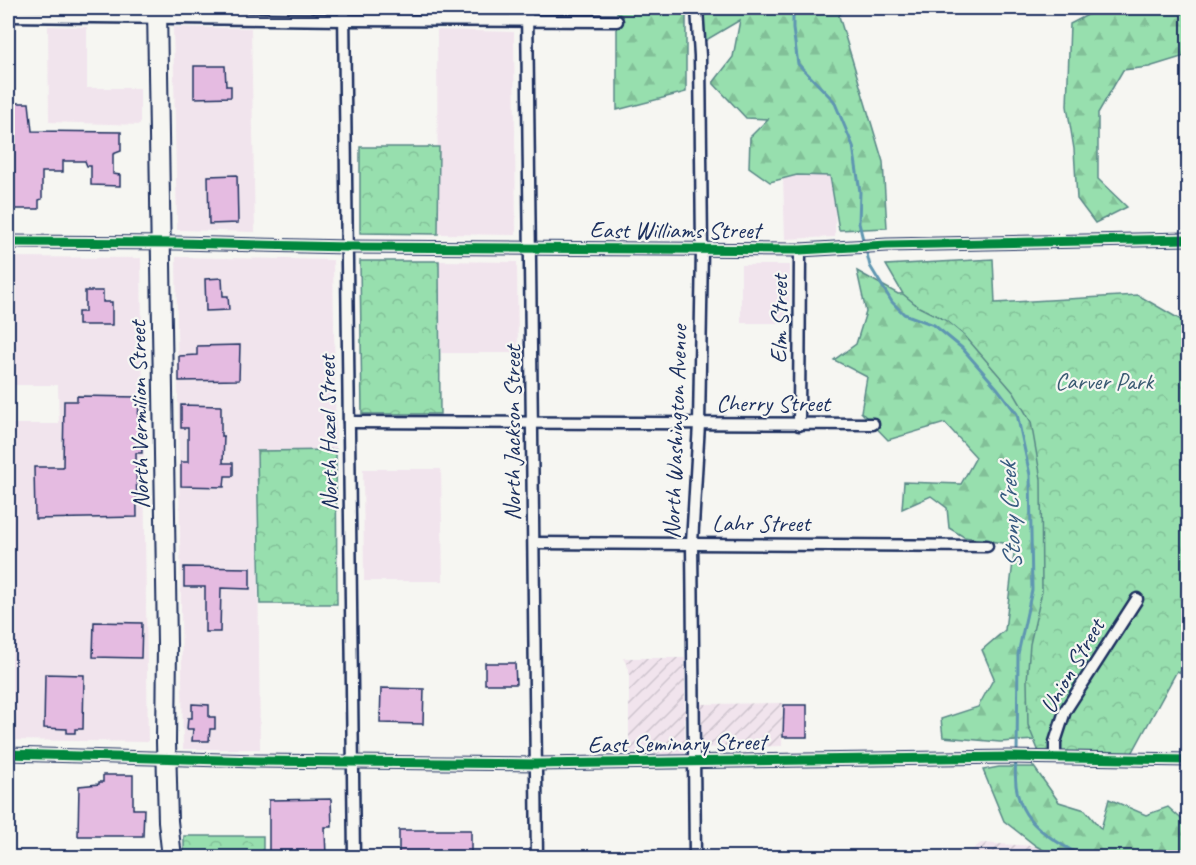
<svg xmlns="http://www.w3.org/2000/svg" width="1196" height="865" font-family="Caveat,sans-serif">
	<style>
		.built { fill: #f1e4ed }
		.industrial { fill: url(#industrial-furrows) }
		.forest { fill: url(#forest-firs); stroke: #598786; stroke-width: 1.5 }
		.park { fill: url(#park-crowns); stroke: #598786; stroke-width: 1.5 }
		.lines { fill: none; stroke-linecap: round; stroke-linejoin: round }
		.stream { stroke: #5e96b1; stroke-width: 3 }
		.building { fill: #e5bbe1; stroke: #1b2f5e; stroke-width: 1.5 }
		.minor-casing { stroke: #1b2f5e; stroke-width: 15 }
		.primary-casing { stroke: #1b2f5e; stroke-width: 22 }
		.minor { stroke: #f6f6f2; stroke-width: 10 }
		.primary { stroke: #f6f6f2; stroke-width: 18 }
		.cycleway-casing { stroke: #f6f6f2; stroke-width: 13 }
		.cycleway { stroke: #00873e; stroke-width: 9 }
		.labels { text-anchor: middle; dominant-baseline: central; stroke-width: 4.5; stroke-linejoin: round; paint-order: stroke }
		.street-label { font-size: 24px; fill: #1b2f5e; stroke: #f6f6f2 }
		.park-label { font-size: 24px; fill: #3a5b72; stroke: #f6f6f2 }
		.water-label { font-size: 26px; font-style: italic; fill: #375a80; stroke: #f6f6f2 }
	</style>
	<defs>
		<pattern id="industrial-furrows" width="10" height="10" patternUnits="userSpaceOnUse" patternTransform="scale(1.5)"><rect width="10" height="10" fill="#f1e4ed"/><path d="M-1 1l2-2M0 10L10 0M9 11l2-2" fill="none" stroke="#cec4ce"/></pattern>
		<pattern id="forest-firs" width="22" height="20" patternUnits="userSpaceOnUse" patternTransform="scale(1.5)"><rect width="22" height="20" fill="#97dfae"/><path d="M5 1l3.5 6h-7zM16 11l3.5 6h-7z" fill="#82c098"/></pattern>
		<pattern id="park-crowns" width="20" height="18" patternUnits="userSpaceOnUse" patternTransform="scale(1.5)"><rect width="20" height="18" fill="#97dfae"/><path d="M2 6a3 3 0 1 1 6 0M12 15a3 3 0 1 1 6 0" fill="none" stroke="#82c098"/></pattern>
	</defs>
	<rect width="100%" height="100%" fill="#f6f6f2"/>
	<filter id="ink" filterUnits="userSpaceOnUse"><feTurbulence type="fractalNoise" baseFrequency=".0167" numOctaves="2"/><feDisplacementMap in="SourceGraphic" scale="12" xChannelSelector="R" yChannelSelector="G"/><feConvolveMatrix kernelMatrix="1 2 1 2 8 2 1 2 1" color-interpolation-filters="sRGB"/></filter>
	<g filter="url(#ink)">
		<g class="built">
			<polygon points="48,26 87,27 87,88 140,88 140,125 49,122"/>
			<polygon points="173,27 251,28 255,232 177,230"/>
			<polygon points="437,30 514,32 516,235 438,234"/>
			<polygon points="797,175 831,176 835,206 835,237 785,239 783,179"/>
			<polygon points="8,257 141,258 148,742 8,740 8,424 59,424 58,385 8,385"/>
			<polygon points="176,257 333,260 336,450 257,451 260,749 183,749"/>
			<polygon points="439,261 517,262 518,353 441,353"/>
			<polygon points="741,265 790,265 789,323 741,323"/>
			<polygon points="363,469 441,469 443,581 364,581"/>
		</g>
		<g class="industrial">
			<polygon points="623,658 685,658 685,755 629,754 629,669"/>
			<polygon points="783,703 782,746 702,748 701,704"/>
			<polygon points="981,843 1036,846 1056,857 961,858"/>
		</g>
		<g class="forest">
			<polygon points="617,8 686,8 686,92 617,110"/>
			<polygon points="703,8 844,8 839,16 883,162 887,228 839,230 830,176 797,175 770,182 749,167 750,137 768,119 746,118 713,83 733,57 740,20 703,42"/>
			<polygon points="1101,8 1188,8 1188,55 1149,67 1123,70 1098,113 1098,179 1127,207 1095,223 1077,199 1074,149 1067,106 1070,24"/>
			<polygon points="857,271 898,294 938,292 964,310 1055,450 1036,740 1000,742 943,737 941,719 978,707 994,678 982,650 1005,630 1015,545 964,537 949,528 947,508 931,496 902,509 904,482 961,484 976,457 945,423 888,440 861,412 867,377 834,360 856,344 866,312"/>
			<polygon points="999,767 1034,767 1059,802 1085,810 1101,829 1109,799 1146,815 1168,807 1188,825 1188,857 1056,857 1036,846 1004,821 983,770"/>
		</g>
		<g class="park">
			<polygon points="360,147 439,147 438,234 360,233"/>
			<polygon points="993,259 995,303 1138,295 1188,324 1188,676 1177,671 1129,759 1041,757 1028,725 1027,681 1030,644 1042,592 1041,479 1031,422 1014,393 965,336 947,321 919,307 903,294 886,265"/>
			<polygon points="360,261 439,261 440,414 362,414"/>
			<polygon points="336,450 337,604 260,604 257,451"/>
			<rect x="184" y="836" width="79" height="21"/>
		</g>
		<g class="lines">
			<g class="stream">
				<polyline points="793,8 793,29 798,64 834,101 853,146 860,192 859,223 864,244"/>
				<polyline points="866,250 870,266 892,302 904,314 934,325 962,348 997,388 1017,414 1030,475 1032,590 1018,654 1017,754"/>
				<path d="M 1016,761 C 1010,818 1041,833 1085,858"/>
			</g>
		</g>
		<g class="building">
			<polygon points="194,66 225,66 226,86 231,86 231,97 194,98"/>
			<polygon points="14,103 29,103 32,131 121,132 121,151 113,154 113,174 120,175 120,186 91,185 91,166 87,166 85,161 63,161 63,172 42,172 42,199 39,200 39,209 14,209 14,171 10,171 8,156 8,124 13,124"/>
			<polygon points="237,175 238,223 209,224 208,176"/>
			<polygon points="222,278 223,296 228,296 229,310 206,311 205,279"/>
			<polygon points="85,291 103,291 103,302 112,302 112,325 78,325 78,312 85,312"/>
			<polygon points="240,345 239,380 179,381 179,356 197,355 197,346"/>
			<polygon points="77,396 139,397 138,428 141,428 142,453 136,453 137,517 35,519 34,467 63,467 64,401 77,401"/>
			<polygon points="181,405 221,406 221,436 224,436 223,463 233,463 233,476 225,476 224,487 181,486 181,462 188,462 188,428 181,428"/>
			<polygon points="184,567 250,568 250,589 221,588 220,632 205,632 205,587 184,587"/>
			<polygon points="94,622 142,623 141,658 93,657"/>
			<polygon points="485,663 515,663 516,684 485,684"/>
			<polygon points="45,674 84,675 83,729 75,729 75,733 67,733 67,729 44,728"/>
			<polygon points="381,688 424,689 423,724 380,723"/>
			<polygon points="192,704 209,705 209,717 215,717 215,729 210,729 209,741 192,741 193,729 187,729 188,718 192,718"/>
			<polygon points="784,705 807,705 807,737 783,737"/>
			<polygon points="103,775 133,775 133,809 144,809 143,836 78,836 79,786 99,784 99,782 103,782"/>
			<polygon points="331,799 332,827 325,827 326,858 269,858 269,800"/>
			<rect x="399" y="830" width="72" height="28"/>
		</g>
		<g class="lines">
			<defs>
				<g id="minor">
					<polyline points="344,8 354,858"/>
					<polyline points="527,8 537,858"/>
					<polyline points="8,16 345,20 617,21"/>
					<polyline points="8,242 177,243 348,247 800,250 887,245 1188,239"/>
					<polyline points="349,422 873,424"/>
					<polyline points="799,425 800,250"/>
					<polyline points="534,543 987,546"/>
					<polyline points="8,754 258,761 536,764 1009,757 1188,760"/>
					<polyline points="1055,757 1055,742 1065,711 1137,599"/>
					<polyline points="695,858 692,543 699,424 702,250 700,56 697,8"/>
				</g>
				<polyline id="primary" points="157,8 167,644 166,742 168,821 172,858"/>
			</defs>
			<use href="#minor" class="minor-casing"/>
			<use href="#primary" class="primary-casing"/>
			<use href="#minor" class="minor"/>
			<use href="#primary" class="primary"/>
			<defs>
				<g id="cycleway">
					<polyline points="8,242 177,243 348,247 800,250 887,245 1188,239"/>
					<polyline points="8,754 258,761 536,764 1009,757 1188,760"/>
				</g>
			</defs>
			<use href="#cycleway" class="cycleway-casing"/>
			<use href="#cycleway" class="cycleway"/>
		</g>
	</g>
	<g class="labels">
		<g class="street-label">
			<text x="675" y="230">East Williams Street</text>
			<text transform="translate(779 319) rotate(-90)">Elm Street</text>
			<text x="773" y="403">Cherry Street</text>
			<text transform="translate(139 415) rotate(-91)">North Vermilion Street</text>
			<text transform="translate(675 432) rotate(-88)">North Washington Avenue</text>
			<text transform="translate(328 433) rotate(-91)">North Hazel Street</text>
			<text transform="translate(512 433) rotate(-90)">North Jackson Street</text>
			<text x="761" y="523">Lahr Street</text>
			<text transform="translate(1072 666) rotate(-60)">Union Street</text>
			<text transform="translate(677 743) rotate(-1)">East Seminary Street</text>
		</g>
		<g class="park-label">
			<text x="1104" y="381">Carver Park</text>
		</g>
		<g class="water-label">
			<text transform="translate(1010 516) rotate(-93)">Stony Creek</text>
		</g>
	</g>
	<rect width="1196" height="865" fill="none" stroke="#f6f6f2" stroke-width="30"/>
	<rect x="15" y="15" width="1166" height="835" fill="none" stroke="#1b2f5e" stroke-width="2" filter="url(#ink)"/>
</svg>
